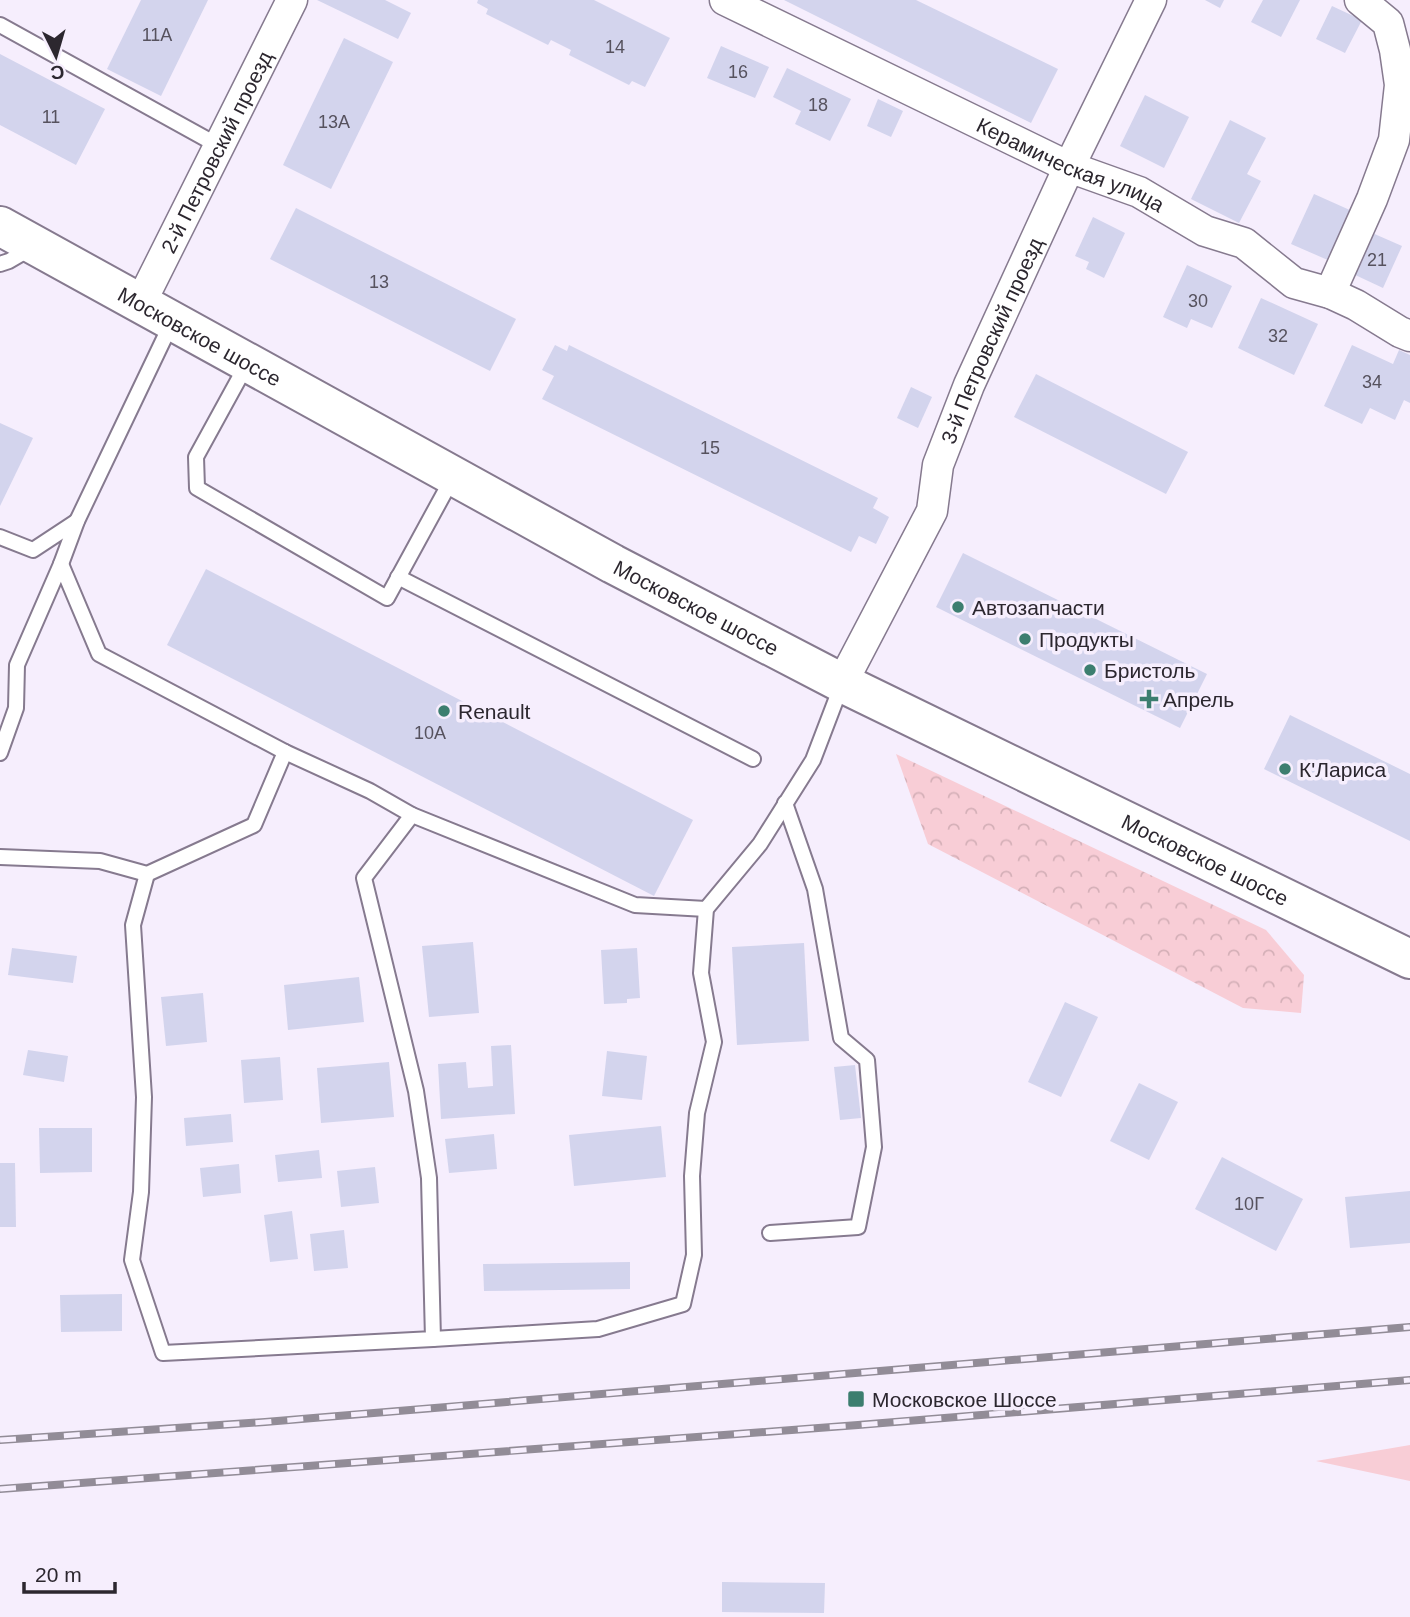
<svg xmlns="http://www.w3.org/2000/svg" width="1410" height="1617" font-family="Helvetica,sans-serif">
	<style>
		.grass { fill: #f8cdd6 }
		.forest { fill: url(#forest-crowns) }
		.building { fill: #d3d4ed }
		.lines { fill: none; stroke-linecap: round; stroke-linejoin: round }
		.service-casing { stroke: #867a8f; stroke-width: 18 }
		.minor-casing { stroke: #867a8f; stroke-width: 33 }
		.primary-casing { stroke: #867a8f; stroke-width: 42 }
		.service { stroke: #fff; stroke-width: 14 }
		.minor { stroke: #fff; stroke-width: 30 }
		.primary { stroke: #fff; stroke-width: 38 }
		.rail-casing { stroke: #928c97; stroke-width: 8 }
		.rail { stroke: #f6eefd; stroke-width: 5; stroke-dasharray: 16; stroke-linecap: butt }
		.poi-dot { fill: #3c7e6f; stroke: #f6eefd; stroke-width: 2.5 }
		.labels { text-anchor: middle; dominant-baseline: central; stroke-width: 7; stroke-linejoin: round; paint-order: stroke }
		.number-label { font-size: 18px; fill: #56525e }
		.street-label { font-size: 21px; fill: #2c272f; stroke: #f6eefd }
		.poi-label { font-size: 21px; fill: #2c272f; stroke: #f6eefd; text-anchor: start }
	</style>
	<defs>
		<pattern id="forest-crowns" width="20" height="18" patternUnits="userSpaceOnUse" patternTransform="scale(1.75)"><rect width="20" height="18" fill="#f8cdd6"/><path d="M2 6a3 3 0 1 1 6 0M12 15a3 3 0 1 1 6 0" fill="none" stroke="#d5b0b8"/></pattern>
	</defs>
	<rect width="100%" height="100%" fill="#f6eefd"/>
	<polygon class="grass" points="1410,1445 1410,1481 1316,1461"/>
	<polygon class="forest" points="896,754 1266,930 1304,975 1301,1013 1243,1008 928,844"/>
	<g class="building">
		<polygon points="141,0 208,0 161,96 107,69"/>
		<polygon points="317,0 385,0 411,13 398,39"/>
		<polygon points="478,0 594,0 670,38 645,87 632,81 629,85 569,55 571,50 551,40 548,45 486,14 488,9 477,3"/>
		<polygon points="784,0 916,0 1058,69 1031,123"/>
		<polygon points="1205,0 1224,0 1220,8"/>
		<polygon points="1263,0 1300,0 1281,37 1251,22"/>
		<polygon points="1332,6 1362,20 1345,53 1316,39"/>
		<polygon points="344,38 393,62 331,189 283,165"/>
		<polygon points="721,46 769,67 755,98 707,78"/>
		<polygon points="0,54 105,109 76,165 0,125"/>
		<polygon points="787,68 851,99 830,141 795,124 801,111 773,97"/>
		<polygon points="1145,95 1189,117 1164,168 1120,146"/>
		<polygon points="878,99 903,111 891,137 867,126"/>
		<polygon points="1230,120 1266,138 1247,174 1261,181 1239,223 1191,199"/>
		<polygon points="1314,194 1352,211 1330,261 1291,244"/>
		<polygon points="296,208 516,319 490,371 270,259"/>
		<polygon points="1093,217 1125,233 1104,278 1086,269 1089,262 1075,256"/>
		<polygon points="1370,232 1402,246 1383,288 1351,273"/>
		<polygon points="1187,265 1232,286 1212,328 1191,319 1187,328 1163,317"/>
		<polygon points="1261,298 1318,324 1294,375 1238,348"/>
		<polygon points="555,345 567,351 569,345 878,498 873,508 889,517 876,544 859,536 851,552 542,399 554,376 542,370"/>
		<polygon points="1352,345 1393,364 1399,350 1410,355 1410,403 1404,400 1395,420 1370,408 1362,424 1324,406"/>
		<polygon points="1036,374 1188,452 1166,494 1014,417"/>
		<polygon points="911,387 932,397 918,428 897,418"/>
		<polygon points="0,423 33,438 0,506"/>
		<polygon points="963,553 1207,674 1180,728 936,607"/>
		<polygon points="206,569 693,820 654,896 167,645"/>
		<polygon points="1290,715 1410,774 1410,841 1264,769"/>
		<polygon points="473,942 479,1013 429,1017 422,946"/>
		<polygon points="804,943 809,1041 737,1045 732,947"/>
		<polygon points="12,948 77,956 73,983 8,975"/>
		<polygon points="637,948 640,998 627,999 627,1003 604,1004 601,950"/>
		<polygon points="359,977 364,1022 288,1030 284,985"/>
		<polygon points="203,993 207,1042 166,1046 161,997"/>
		<polygon points="1065,1002 1098,1017 1061,1097 1028,1082"/>
		<polygon points="511,1045 515,1114 441,1119 438,1064 466,1062 468,1088 493,1086 491,1046"/>
		<polygon points="28,1050 68,1056 64,1082 23,1075"/>
		<polygon points="607,1051 647,1056 642,1100 602,1096"/>
		<polygon points="280,1057 283,1100 244,1103 241,1060"/>
		<polygon points="389,1062 394,1117 321,1123 317,1068"/>
		<polygon points="855,1065 861,1118 840,1120 834,1067"/>
		<polygon points="1139,1083 1178,1102 1149,1160 1110,1141"/>
		<polygon points="231,1114 233,1142 186,1146 184,1118"/>
		<polygon points="661,1126 666,1177 574,1186 569,1135"/>
		<polygon points="39,1128 92,1128 92,1172 40,1173"/>
		<polygon points="494,1134 497,1169 449,1173 445,1139"/>
		<polygon points="319,1150 322,1178 278,1182 275,1155"/>
		<polygon points="1222,1157 1303,1199 1276,1251 1195,1209"/>
		<polygon points="0,1163 15,1163 16,1227 0,1227"/>
		<polygon points="239,1164 241,1193 203,1197 200,1168"/>
		<polygon points="375,1167 379,1203 341,1207 337,1171"/>
		<polygon points="1410,1191 1410,1243 1350,1248 1345,1197"/>
		<polygon points="292,1211 298,1259 270,1262 264,1215"/>
		<polygon points="344,1230 348,1268 314,1271 310,1234"/>
		<polygon points="630,1262 630,1289 484,1291 483,1264"/>
		<polygon points="122,1294 122,1331 61,1332 60,1295"/>
		<polygon points="722,1582 825,1583 824,1613 722,1612"/>
	</g>
	<g class="lines">
		<defs>
			<g id="service">
				<polyline points="0,25 219,146"/>
				<polyline points="0,264 9,261 33,247"/>
				<polyline points="247,364 196,457 197,488 387,598 453,477"/>
				<polyline points="0,537 33,550 77,521"/>
				<polyline points="61,564 99,654 285,752 370,791 412,815"/>
				<polyline points="398,577 753,759"/>
				<polyline points="0,753 16,708 17,665 61,564 77,521 172,322"/>
				<polyline points="0,857 100,861 147,874 254,825 285,752"/>
				<polyline points="147,874 133,925 144,1097 141,1192 132,1260 163,1353 433,1339 429,1178 416,1091 364,878 412,815 635,905 706,909"/>
				<polyline points="770,1233 858,1227 874,1147 867,1060 841,1038 815,889 785,803"/>
				<polyline points="433,1339 598,1329 683,1304 694,1255 692,1176 697,1113 714,1042 701,973 706,909 760,844 813,760 842,684"/>
			</g>
			<g id="minor">
				<path id="s1" d="M 725,0 L 1069,167 L 1139,192 L 1205,231 L 1244,243 L 1294,283 L 1330,293 L 1356,305 L 1400,332 L 1410,336"/>
				<polyline points="1330,293 1372,199 1394,140 1400,85 1395,50 1388,23 1360,0"/>
				<path id="s2" d="M 141,302 L 292,0"/>
				<path id="s3" d="M 842,683 L 932,511 L 938,465 L 969,385 L 1069,167 L 1151,0"/>
			</g>
			<g id="primary">
				<path id="s4" d="M 0,226 L 613,564 L 842,683 L 1410,959"/>
			</g>
		</defs>
		<use href="#service" class="service-casing"/>
		<use href="#minor" class="minor-casing"/>
		<use href="#primary" class="primary-casing"/>
		<use href="#service" class="service"/>
		<use href="#minor" class="minor"/>
		<use href="#primary" class="primary"/>
		<defs>
			<g id="rail">
				<polyline points="0,1440 265,1422 1410,1327"/>
				<polyline points="0,1489 858,1425 1410,1380"/>
			</g>
		</defs>
		<use href="#rail" class="rail-casing"/>
		<use href="#rail" class="rail"/>
	</g>
	<g class="poi-dot">
		<circle cx="958" cy="607" r="7"/>
		<circle cx="1025" cy="639" r="7"/>
		<circle cx="1090" cy="670" r="7"/>
		<path d="M1145.5 688.5h7v7h7v7h-7v7h-7v-7h-7v-7h7z"/>
		<circle cx="444" cy="711" r="7"/>
		<circle cx="1285" cy="769" r="7"/>
		<rect x="847" y="1390" width="18" height="18" rx="3.5"/>
	</g>
	<g class="labels">
		<g class="number-label">
			<text x="157" y="35">11А</text>
			<text x="615" y="47">14</text>
			<text x="738" y="72">16</text>
			<text x="818" y="105">18</text>
			<text x="51" y="117">11</text>
			<text x="334" y="122">13А</text>
			<text x="1377" y="260">21</text>
			<text x="379" y="282">13</text>
			<text x="1198" y="301">30</text>
			<text x="1278" y="336">32</text>
			<text x="1372" y="382">34</text>
			<text x="710" y="448">15</text>
			<text x="430" y="733">10А</text>
			<text x="1249" y="1204">10Г</text>
		</g>
		<g class="street-label">
			<text stroke="none"><textPath href="#s2" startOffset="168">2-й Петровский проезд</textPath></text>
			<text stroke="none"><textPath href="#s1" startOffset="383">Керамическая улица</textPath></text>
			<text stroke="none"><textPath href="#s4" startOffset="228">Московское шоссе</textPath></text>
			<text stroke="none"><textPath href="#s3" startOffset="376">3-й Петровский проезд</textPath></text>
			<text stroke="none"><textPath href="#s4" startOffset="794">Московское шоссе</textPath></text>
			<text stroke="none"><textPath href="#s4" startOffset="1362">Московское шоссе</textPath></text>
		</g>
		<g class="poi-label">
			<text x="972" y="607">Автозапчасти</text>
			<text x="1039" y="639">Продукты</text>
			<text x="1104" y="670">Бристоль</text>
			<text x="1163" y="699">Апрель</text>
			<text x="458" y="711">Renault</text>
			<text x="1299" y="769">К'Лариса</text>
			<text x="872" y="1399">Московское Шоссе</text>
		</g>
	</g>
	<g transform="translate(56 56) rotate(175)" stroke="#f6eefd" stroke-width="5" paint-order="stroke">
	<path d="M0-5L12 26L0 18L-12 26Z" fill="#2c272f"/>
	<text y="-10" font-size="19" font-weight="bold" text-anchor="middle" fill="#2c272f">С</text>
	</g>
	<path d="M24 1582v10h91v-10" fill="none" stroke="#2c272f" stroke-width="3.5"/>
	<text x="35" y="1582" font-size="21" fill="#2c272f" stroke="#f6eefd" stroke-width="5" paint-order="stroke">20 m</text>
</svg>
